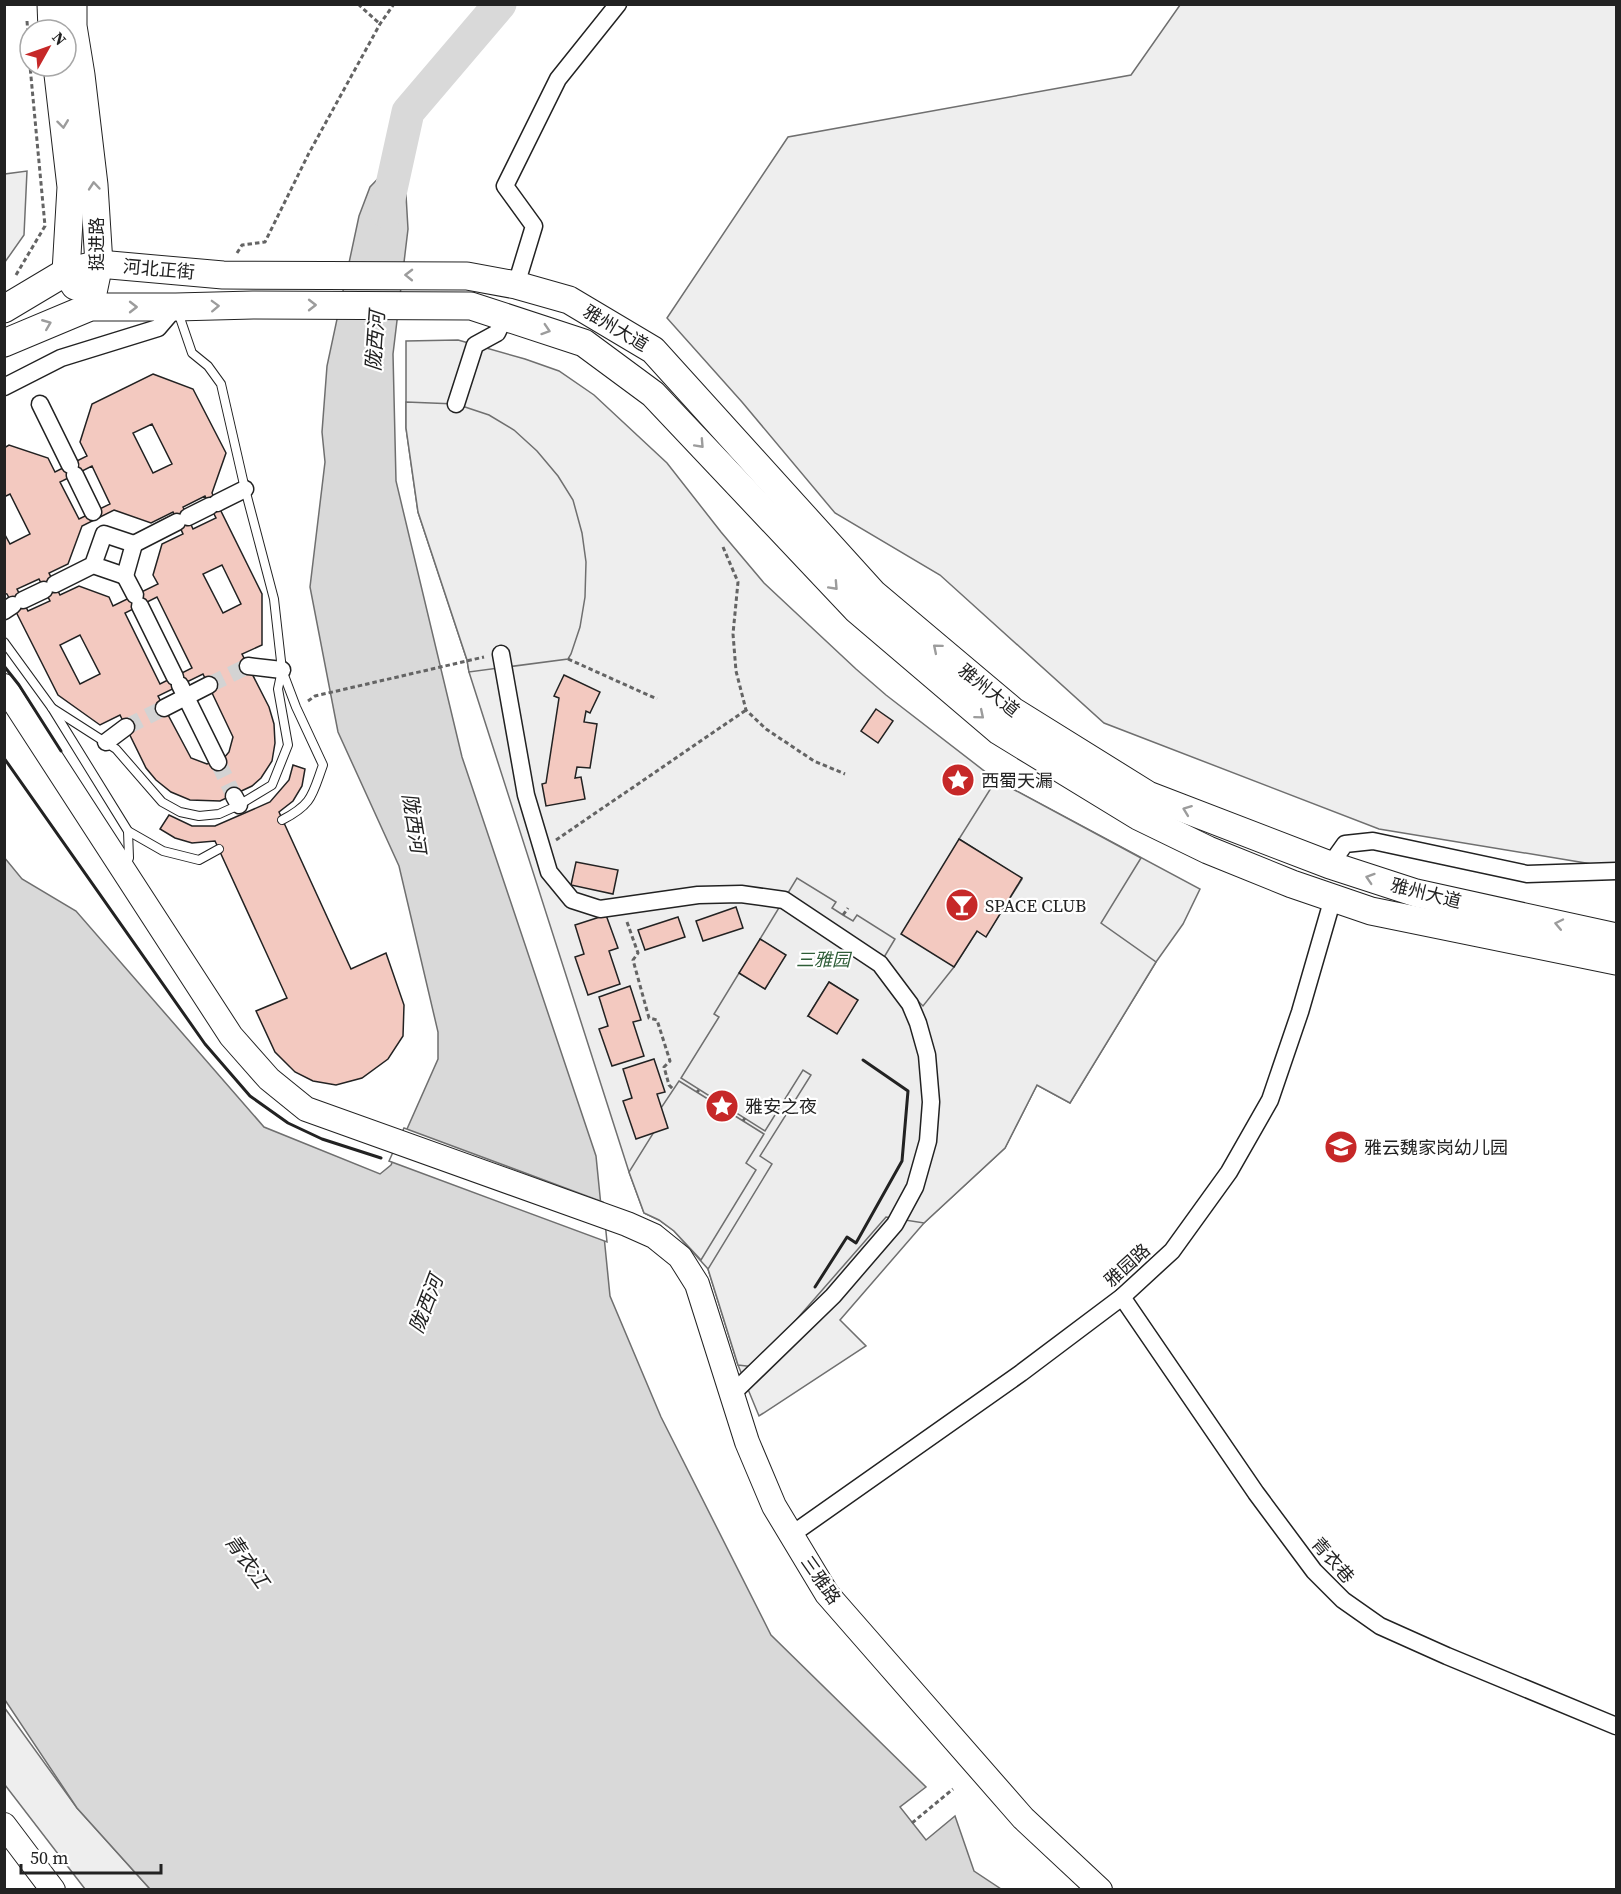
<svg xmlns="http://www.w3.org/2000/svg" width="1621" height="1894" font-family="'Source Serif 4','Noto Sans SC',serif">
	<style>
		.green { fill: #eee; stroke: #6f6f6f; stroke-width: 1.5 }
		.parking { fill: #ededed; stroke: #6f6f6f; stroke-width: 1.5; fill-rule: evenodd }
		.water { fill: #d9d9d9; stroke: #6f6f6f; stroke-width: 1.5 }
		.pier { fill: #fff; stroke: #6f6f6f; stroke-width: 1.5 }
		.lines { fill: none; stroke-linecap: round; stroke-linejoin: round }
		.river { stroke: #d9d9d9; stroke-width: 33 }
		.building { fill: #f3c9c0; stroke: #222; stroke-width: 1.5; fill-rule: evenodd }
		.street-tunnel { stroke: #d3d3d3; stroke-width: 16; stroke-dasharray: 16 8; stroke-linecap: butt }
		.lane-casing { stroke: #222; stroke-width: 10 }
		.street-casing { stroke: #222; stroke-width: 19 }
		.secondary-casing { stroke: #222; stroke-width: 26 }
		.primary-casing { stroke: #222; stroke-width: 29 }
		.path { stroke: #646464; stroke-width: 3; stroke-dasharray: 4.5 3; stroke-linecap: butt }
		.lane { stroke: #fff; stroke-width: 8 }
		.street { stroke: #fff; stroke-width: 16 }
		.secondary { stroke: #fff; stroke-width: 24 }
		.primary { stroke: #fff; stroke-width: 27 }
		.wall { stroke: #222; stroke-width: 3 }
		.oneway { stroke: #9c9c9c }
		.labels { text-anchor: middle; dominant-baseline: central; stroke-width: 4.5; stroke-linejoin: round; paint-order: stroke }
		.street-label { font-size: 18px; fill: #222; stroke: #fff }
		.poi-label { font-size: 18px; fill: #222; stroke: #fff; text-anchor: start }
		.park-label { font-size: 18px; font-style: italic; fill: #2f5e38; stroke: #fff }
		.water-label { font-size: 20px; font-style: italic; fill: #222; stroke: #fff }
	</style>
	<rect width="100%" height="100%" fill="#fff"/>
	<g class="green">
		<polygon points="1180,5 1616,5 1616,868 1379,829 1104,723 940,575 835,513 742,402 667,318 788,137 1131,75"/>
		<polygon points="27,171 24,235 5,262 5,174"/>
		<polygon points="458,340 525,359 559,371 594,395 667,463 721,532 764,583 856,669 886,695 996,780 1200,889 1183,924 1156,962 1070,1103 1037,1085 1005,1148 924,1223 840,1320 866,1346 759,1416 738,1365 708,1269 674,1231 659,1220 644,1213 629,1172 469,672 467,660 418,512 406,428 406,341"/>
		<polygon points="4,1707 77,1808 150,1889 85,1889 5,1785"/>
	</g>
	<g class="parking">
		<polygon points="406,402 456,404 489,415 514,430 537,451 558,476 573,500 582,533 586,562 585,597 580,627 571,654 568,659 469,672 467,660 418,512 406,428"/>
		<path d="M 996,780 L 1141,858 L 1101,923 L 1156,962 L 1070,1103 L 1037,1085 L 1005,1148 L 924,1223 L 886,1217 L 755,1367 L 738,1365 L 708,1269 L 772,1164 L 760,1156 L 811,1075 L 803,1070 L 765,1131 L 681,1078 L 719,1017 L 714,1014 L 739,973 L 765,989 L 785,955 L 760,939 L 797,878 L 836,902 L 832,908 L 843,915 L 853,921 L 857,915 L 895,939 L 880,964 L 923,1006 L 954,967 L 977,931 L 986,936 L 1022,879 L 959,839 ZM 829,982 L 857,1000 L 808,1016 Z"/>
		<polygon points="679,1081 764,1134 746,1163 756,1170 701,1260 674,1231 659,1220 644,1213 629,1172 654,1132 661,1108"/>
	</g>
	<polygon class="water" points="393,163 406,195 408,229 393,354 396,481 462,757 596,1156 610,1296 661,1417 771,1635 926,1787 900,1807 926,1840 955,1816 974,1871 1001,1889 150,1889 77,1808 5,1700 4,857 22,879 76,911 264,1127 380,1174 391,1165 438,1059 438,1032 399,866 338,732 310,587 325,462 322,432 327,366 359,216 370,187"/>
	<polygon class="pier" points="404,1128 603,1202 607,1242 389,1161"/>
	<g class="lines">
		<polyline class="river" points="386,212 408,112 500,4"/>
	</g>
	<g class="building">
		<path d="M 153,374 L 193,389 L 226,453 L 212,493 L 262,594 L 262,645 L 242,654 L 269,707 L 274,724 L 275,743 L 272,761 L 261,778 L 252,786 L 220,801 L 190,800 L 171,792 L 156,780 L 146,768 L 120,715 L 100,725 L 58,695 L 7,594 L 4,593 L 4,533 L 10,544 L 30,534 L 10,494 L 4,497 L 4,448 L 9,445 L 48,458 L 55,472 L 87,456 L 80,442 L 92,404 ZM 152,424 L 172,464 L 153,473 L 133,433 ZM 92,466 L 110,504 L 79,519 L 60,482 ZM 205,496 L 216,518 L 193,529 L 183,507 ZM 114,510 L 151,523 L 173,512 L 183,534 L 162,544 L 153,575 L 158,584 L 113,606 L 109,597 L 79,586 L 60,595 L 49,573 L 68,564 L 82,526 ZM 222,565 L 241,604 L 223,613 L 203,574 ZM 39,579 L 50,601 L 28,611 L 17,589 ZM 157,597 L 192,668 L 160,684 L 125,613 ZM 80,635 L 100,674 L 80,684 L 60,645 ZM 203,674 L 233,737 L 229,752 L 223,759 L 207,764 L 191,758 L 158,696 Z"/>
		<polygon points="564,675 600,692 590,713 586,711 584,722 597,724 590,768 577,767 575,778 581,777 585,799 546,806 542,784 546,783 559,698 554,696"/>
		<polygon points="876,709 893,721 878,743 861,731"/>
		<polygon points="293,765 305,769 302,786 293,801 279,812 351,969 386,953 404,1005 403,1036 388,1059 362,1078 336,1085 313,1081 295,1072 275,1052 256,1011 287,998 215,841 192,843 175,838 160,829 169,815 192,826 215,826 270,802 289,780"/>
		<polygon points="959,839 1022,878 986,937 977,931 954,967 901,934"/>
		<polygon points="576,862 618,870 613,894 571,885"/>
		<polygon points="736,907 743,928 703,941 696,921"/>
		<polygon points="606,915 618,948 609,951 620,984 588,995 575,957 584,954 575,925"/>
		<polygon points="678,917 685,937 645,950 638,930"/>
		<polygon points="760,939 786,955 765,989 739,973"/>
		<polygon points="829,982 858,1000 837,1034 808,1016"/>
		<polygon points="630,986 641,1020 633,1022 644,1056 612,1066 599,1029 608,1026 599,997"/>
		<polygon points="654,1059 665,1092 657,1094 668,1128 636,1139 623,1101 632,1098 623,1069"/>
	</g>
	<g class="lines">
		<g class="street-tunnel">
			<polyline points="209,685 248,666"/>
			<polyline points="126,727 164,708"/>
			<polyline points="218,762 234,796"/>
		</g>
		<defs>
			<g id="lane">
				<path d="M 178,312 L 192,353 L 208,366 L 221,384 L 245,489 L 274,599 L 282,670 L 296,707 L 323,765 C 312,795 313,804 282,820"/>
				<polyline points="4,642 52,708 128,831 129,858 126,865"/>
				<polyline points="52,708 116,749 162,802 180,812 199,816 219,814 239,805 272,785 288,745 278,689 282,670"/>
				<polyline points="128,831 163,851 199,860 219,849"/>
			</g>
			<g id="street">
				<polyline points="516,285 534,226 505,186 558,79 618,4"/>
				<polyline points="4,387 61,358 158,328 176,307"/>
				<polyline points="40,404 70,465"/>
				<polyline points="456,404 475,345 497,333 505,316"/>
				<polyline points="75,475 93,512"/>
				<polyline points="217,503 245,489"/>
				<polyline points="188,517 210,506"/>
				<polyline points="134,544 177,522"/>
				<polyline points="125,576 135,595"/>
				<polyline points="55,584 93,565 104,534 134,544 125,576 93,565"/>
				<polyline points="23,600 44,590"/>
				<polyline points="140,606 175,677"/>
				<polyline points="4,611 13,605"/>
				<polyline points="501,654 526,795 549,872 572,900 600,909 698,895 741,894 784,900 880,964 910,1004 918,1023 927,1055 931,1102 928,1141 915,1187 895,1224 833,1296 732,1394"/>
				<polyline points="248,666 282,670"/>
				<polyline points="180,685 218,762"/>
				<polyline points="164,708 209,685"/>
				<polyline points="106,742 126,727"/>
				<polyline points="234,796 239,805"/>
				<polyline points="1330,865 1345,844 1373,841 1527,874 1616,871"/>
				<polyline points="1122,1297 1256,1493 1314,1571 1343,1600 1380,1626 1447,1656 1616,1726"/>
				<polyline points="791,1535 1021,1373 1122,1297 1172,1251 1229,1172 1270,1100 1300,1012 1333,898"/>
			</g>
			<g id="secondary">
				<polyline points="4,686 231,1036 269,1079 306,1109 627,1224 654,1236 680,1257 697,1284 747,1442 774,1506 827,1594 1023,1818 1100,1890"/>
				<polyline points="4,1825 53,1890"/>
			</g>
			<g id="primary">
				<polyline points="51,4 52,30"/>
				<polyline points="73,4 73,26 81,75 94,185 99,264 90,307"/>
				<polyline points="57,66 71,187 66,272 75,286"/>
				<polyline points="4,309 66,272 99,264 223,275 467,276 516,285 569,300 653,350 873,593 1013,711 1148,795 1330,865 1416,893 1616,937"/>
				<polyline points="4,343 90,307 176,307 253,305 471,306 584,343 653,394 857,610 999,731 1138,816 1208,850 1292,884 1371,911 1616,961"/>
			</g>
		</defs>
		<use href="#lane" class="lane-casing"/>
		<use href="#street" class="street-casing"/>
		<use href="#secondary" class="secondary-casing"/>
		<use href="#primary" class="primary-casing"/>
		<g class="path">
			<polyline points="111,4 154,4"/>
			<polyline points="358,4 380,24"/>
			<polyline points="27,21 30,62"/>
			<polyline points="237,253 242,245 265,242 309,153 380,24 394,4"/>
			<polyline points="16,275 45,226 30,66"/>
			<polyline points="723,547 738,582 733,634 736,671 746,710 766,729 814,761 845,774"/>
			<polyline points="568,659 657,699"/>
			<polyline points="308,701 315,696 484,657"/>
			<polyline points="556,840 746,710"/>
			<polyline points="843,915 848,908"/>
			<polyline points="627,922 638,953 633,960 649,1018 657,1020 670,1061 664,1067 669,1085 673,1089"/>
			<polyline points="697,1092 699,1090"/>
			<polyline points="709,1100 711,1097"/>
			<polyline points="743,1121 745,1118"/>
			<polyline points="912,1823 953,1789"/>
		</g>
		<use href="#lane" class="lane"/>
		<use href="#street" class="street"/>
		<use href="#secondary" class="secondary"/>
		<use href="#primary" class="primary"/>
		<g class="wall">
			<polyline points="4,666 19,685 61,751"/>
			<polyline points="4,758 205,1044 250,1096 288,1123 322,1139 381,1158"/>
			<polyline points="815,1287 847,1237 856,1243 902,1161 908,1091 863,1060"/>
		</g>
	</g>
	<defs><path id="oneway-chevron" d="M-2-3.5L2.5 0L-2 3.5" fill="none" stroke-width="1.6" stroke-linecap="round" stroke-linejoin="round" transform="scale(1.5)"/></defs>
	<g class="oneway">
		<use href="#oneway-chevron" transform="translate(63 124) rotate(83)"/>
		<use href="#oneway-chevron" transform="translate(94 186) rotate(-95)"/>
		<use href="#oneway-chevron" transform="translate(409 275) rotate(-179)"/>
		<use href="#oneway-chevron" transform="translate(312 305)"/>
		<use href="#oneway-chevron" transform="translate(215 306) rotate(-2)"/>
		<use href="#oneway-chevron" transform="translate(133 307)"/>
		<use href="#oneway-chevron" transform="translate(47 324) rotate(-22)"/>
		<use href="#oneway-chevron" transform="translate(546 330) rotate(18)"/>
		<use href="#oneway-chevron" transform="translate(700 444) rotate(47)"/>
		<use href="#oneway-chevron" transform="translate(834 586) rotate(47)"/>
		<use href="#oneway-chevron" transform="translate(937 648) rotate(-140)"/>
		<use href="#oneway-chevron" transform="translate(980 715) rotate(40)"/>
		<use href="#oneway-chevron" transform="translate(1187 810) rotate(-159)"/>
		<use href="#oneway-chevron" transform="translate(1370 878) rotate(-162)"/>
		<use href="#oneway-chevron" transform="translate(1559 924) rotate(-168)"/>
	</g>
	<defs>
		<symbol id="sight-disc" viewBox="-11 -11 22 22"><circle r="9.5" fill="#c62828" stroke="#fff"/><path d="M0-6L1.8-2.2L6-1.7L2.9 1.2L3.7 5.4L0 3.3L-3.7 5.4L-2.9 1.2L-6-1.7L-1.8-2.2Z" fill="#fff"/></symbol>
		<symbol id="bar-disc" viewBox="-11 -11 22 22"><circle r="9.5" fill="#c62828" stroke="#fff"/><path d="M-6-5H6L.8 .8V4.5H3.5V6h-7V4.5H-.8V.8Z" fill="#fff"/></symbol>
		<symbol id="school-disc" viewBox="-11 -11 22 22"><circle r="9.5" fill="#c62828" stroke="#fff"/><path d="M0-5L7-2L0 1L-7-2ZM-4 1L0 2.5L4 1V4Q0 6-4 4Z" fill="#fff"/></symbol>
	</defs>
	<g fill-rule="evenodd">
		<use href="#sight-disc" x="939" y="761" width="38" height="38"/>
		<use href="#bar-disc" x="943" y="886" width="38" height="38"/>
		<use href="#sight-disc" x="703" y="1087" width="38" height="38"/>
		<use href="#school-disc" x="1322" y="1128" width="38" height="38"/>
	</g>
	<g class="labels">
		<g class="street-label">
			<text transform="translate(96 244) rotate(-90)">挺进路</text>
			<text transform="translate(159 269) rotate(5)">河北正街</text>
			<text transform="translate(616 328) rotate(31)">雅州大道</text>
			<text transform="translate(989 690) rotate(39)">雅州大道</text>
			<text transform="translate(1426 893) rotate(14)">雅州大道</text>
			<text transform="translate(1127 1265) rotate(-42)">雅园路</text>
			<text transform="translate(1333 1560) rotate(49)">青衣巷</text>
			<text transform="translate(821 1580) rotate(55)">三雅路</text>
		</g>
		<g class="poi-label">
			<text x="981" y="780">西蜀天漏</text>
			<text x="985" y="905">SPACE CLUB</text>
			<text x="745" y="1106">雅安之夜</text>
			<text x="1364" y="1147">雅云魏家岗幼儿园</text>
		</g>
		<g class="park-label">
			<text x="823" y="959">三雅园</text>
		</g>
		<g class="water-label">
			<text transform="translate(375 341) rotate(-86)">陇西河</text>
			<text transform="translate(414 823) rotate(81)">陇西河</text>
			<text transform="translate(426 1304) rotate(-69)">陇西河</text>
			<text transform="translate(247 1561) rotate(55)">青衣江</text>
		</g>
	</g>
	<rect width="1621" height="1894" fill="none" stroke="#222222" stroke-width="12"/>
	<g transform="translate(48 48) rotate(50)"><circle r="28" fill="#ffffff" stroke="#a7a7a7" stroke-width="1.5"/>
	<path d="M0-4.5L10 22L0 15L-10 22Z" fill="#c62828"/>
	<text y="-9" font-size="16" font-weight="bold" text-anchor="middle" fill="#222222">N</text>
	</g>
	<path d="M21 1864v9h140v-9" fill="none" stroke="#222222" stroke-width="3"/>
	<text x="30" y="1864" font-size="18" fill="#222222" stroke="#ffffff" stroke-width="4.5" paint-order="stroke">50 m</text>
</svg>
